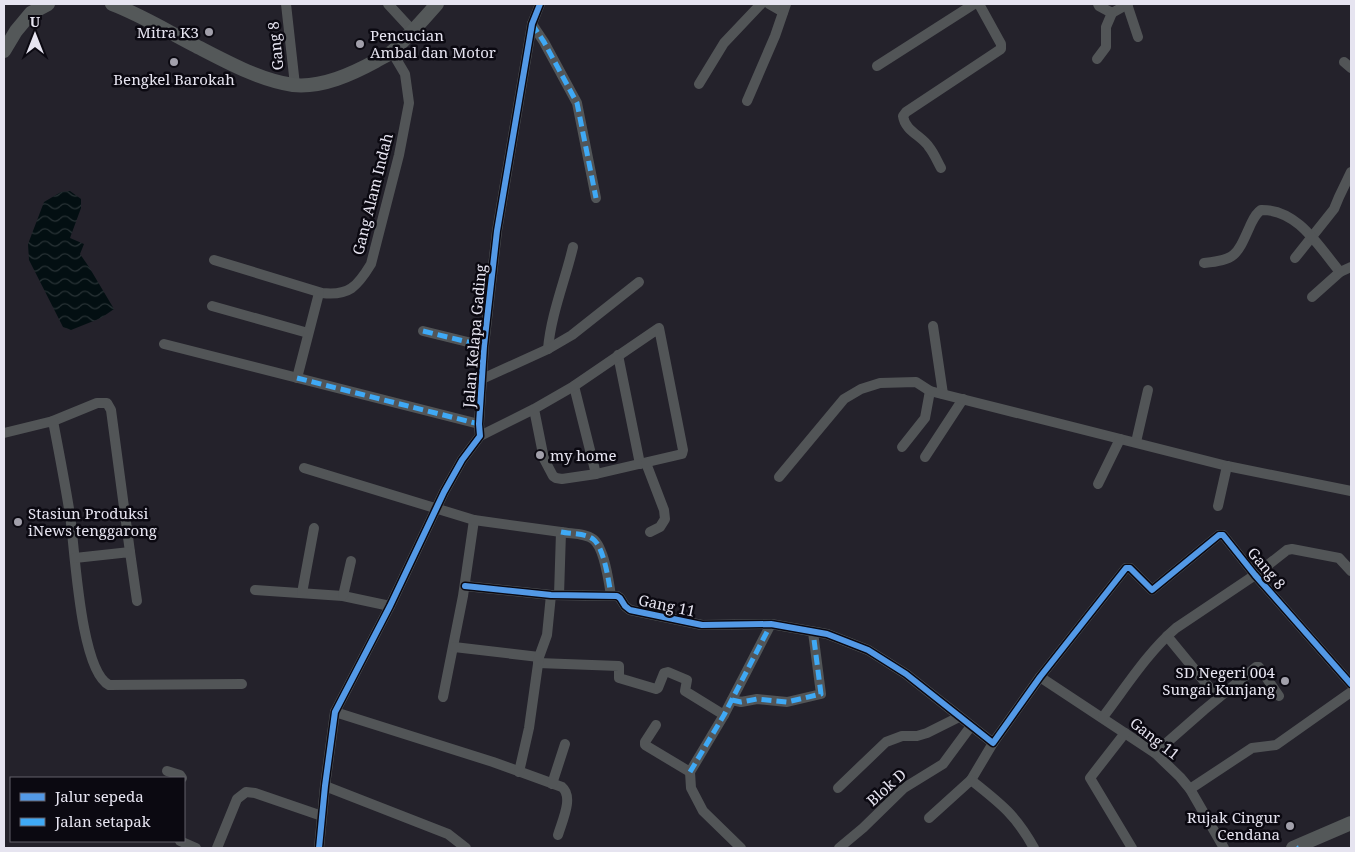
<svg xmlns="http://www.w3.org/2000/svg" width="1355" height="852" font-family="'Noto Serif',serif">
	<style>
		.water { fill: url(#water-waves) }
		.lines { fill: none; stroke-linecap: round; stroke-linejoin: round }
		.street { stroke: #525557; stroke-width: 10 }
		.secondary { stroke: #545859; stroke-width: 14 }
		.quiet { stroke: #3fa9f5; stroke-width: 5; stroke-dasharray: 10 5; stroke-linecap: butt }
		.cycleway-casing { stroke: #0b0911; stroke-width: 9 }
		.cycleway { stroke: #5399e6; stroke-width: 6 }
		.poi-dot { fill: #a2a0ab; stroke: #0b0911; stroke-width: 2 }
		.labels { text-anchor: middle; dominant-baseline: central; stroke-width: 5; stroke-linejoin: round; paint-order: stroke }
		.poi-label { font-size: 15px; fill: #e6e4f0; stroke: #0b0911; text-anchor: end }
		.street-label { font-size: 15px; fill: #e6e4f0; stroke: #0b0911 }
	</style>
	<defs>
		<pattern id="water-waves" width="16" height="10" patternUnits="userSpaceOnUse" patternTransform="scale(1.25)"><rect width="16" height="10" fill="#030f12"/><path d="M0 5q4-4 8 0t8 0" fill="none" stroke="#283235"/></pattern>
	</defs>
	<rect width="100%" height="100%" fill="#24222b"/>
	<polygon class="water" points="70,191 81,199 81,208 70,238 84,244 80,254 89,267 114,309 101,318 71,330 63,327 29,260 28,244 44,202 61,192"/>
	<g class="lines">
		<g class="street">
			<polyline points="286,4 295,85"/>
			<polyline points="388,4 412,30"/>
			<polyline points="769,4 783,12"/>
			<polyline points="1098,4 1099,6 1112,13 1128,4"/>
			<polyline points="1127,4 1138,37"/>
			<polyline points="532,24 544,42 577,103 596,198"/>
			<polyline points="1097,59 1106,47 1106,27 1112,13"/>
			<polyline points="1344,62 1351,68"/>
			<polyline points="877,66 974,4"/>
			<polyline points="699,84 724,43 761,4"/>
			<polyline points="747,101 775,36 786,4"/>
			<path d="M 941,168 C 937,161 934,153 929,147 C 922,136 905,131 903,116 L 906,112 L 1001,49 L 1001,44 L 979,4"/>
			<polyline points="1295,258 1334,209 1339,197 1351,172"/>
			<path d="M 214,260 L 322,293 C 349,296 357,287 371,264 L 399,155 L 409,103 L 405,74 L 392,52"/>
			<path d="M 1204,263 C 1236,260 1237,255 1250,226 C 1253,220 1255,214 1261,210 C 1298,209 1319,247 1340,272"/>
			<polyline points="1312,297 1340,272 1351,267"/>
			<polyline points="212,306 308,333"/>
			<polyline points="933,326 943,394"/>
			<polyline points="423,331 484,346"/>
			<polyline points="164,344 479,424"/>
			<path d="M 548,349 C 551,314 565,281 573,247"/>
			<polyline points="618,355 640,464"/>
			<polyline points="297,378 319,293"/>
			<polyline points="482,379 548,349 572,335 639,282"/>
			<polyline points="574,386 596,474"/>
			<polyline points="53,421 97,403 107,403 111,410 130,552"/>
			<path d="M 4,433 L 53,421 C 59,452 65,483 70,515 C 75,549 80,670 109,685 L 242,684"/>
			<polyline points="480,436 534,409 574,386 659,328 683,450 682,454 596,474 562,479 556,478 553,476 544,459 534,409"/>
			<polyline points="1136,442 1148,390"/>
			<polyline points="902,447 925,418 930,391"/>
			<polyline points="925,457 963,399"/>
			<polyline points="646,463 664,510 665,519 660,527 650,532"/>
			<polyline points="304,468 474,520 463,596 443,697"/>
			<polyline points="779,477 844,399 861,389 880,383 916,382 930,391 1227,466 1351,491"/>
			<polyline points="1098,484 1120,439"/>
			<polyline points="1218,506 1227,466"/>
			<polyline points="474,520 561,532 559,595"/>
			<path d="M 561,532 C 571,534 585,533 593,539 C 604,547 609,582 611,596"/>
			<polyline points="75,558 130,552 137,601"/>
			<polyline points="465,586 551,595 617,596 620,598 625,606 630,610 702,625 771,624 827,634 845,641 868,650 906,674 993,743 1040,677 1126,568 1130,568 1152,590 1219,535 1223,535 1255,575 1351,684"/>
			<polyline points="255,590 343,596 390,606"/>
			<polyline points="302,593 314,528"/>
			<polyline points="343,596 351,561"/>
			<polyline points="1167,636 1218,698"/>
			<polyline points="454,647 539,657"/>
			<polyline points="538,663 619,666 619,678 656,689 658,688 664,673 668,672 687,680 685,691 724,715"/>
			<polyline points="1040,677 1155,753 1180,777 1190,789 1224,848"/>
			<polyline points="732,700 741,702 757,699 787,702 821,694 813,632"/>
			<path d="M 335,712 L 493,762 L 562,787 C 574,797 562,821 558,835"/>
			<path d="M 1103,717 C 1126,687 1147,653 1176,628 L 1255,575 L 1287,550 L 1292,549 L 1339,558 L 1351,571"/>
			<polyline points="656,725 645,742 645,745 690,772"/>
			<polyline points="1125,733 1090,778 1132,848"/>
			<polyline points="1155,753 1204,710 1256,667 1259,667 1279,696"/>
			<polyline points="167,771 180,775 182,778"/>
			<polyline points="519,772 529,728 539,657 547,635 551,595"/>
			<polyline points="971,780 993,743"/>
			<polyline points="552,784 565,744"/>
			<polyline points="325,786 448,834 466,848"/>
			<polyline points="838,788 886,742 902,736 917,736 927,733 959,717"/>
			<polyline points="1190,789 1252,748 1276,745 1351,692"/>
			<path d="M 929,818 L 971,780 C 1000,803 1016,815 1034,848"/>
			<polyline points="180,841 196,848"/>
			<polyline points="217,848 237,799 246,792 255,793 322,816"/>
			<polyline points="319,848 325,786 335,712 390,606 444,492 462,460 480,436 479,424 484,346 497,231 532,24 540,4"/>
			<polyline points="741,848 703,811 691,788 690,772 724,715 771,624"/>
			<polyline points="839,848 863,828 904,788 943,764 971,726"/>
		</g>
		<g class="secondary">
			<path d="M 112,4 C 141,15 167,31 194,45 C 225,61 259,80 293,85 C 322,88 352,74 376,61 C 381,58 388,55 393,51 C 408,37 423,20 437,4"/>
			<polyline points="4,51 16,31 31,13 48,4"/>
			<polyline points="1293,848 1351,823"/>
		</g>
		<g class="quiet">
			<polyline points="532,24 544,42 577,103 596,198"/>
			<polyline points="423,331 484,346 485,341"/>
			<polyline points="297,378 479,424"/>
			<path d="M 561,532 C 571,534 585,533 593,539 C 604,547 609,582 611,596"/>
			<polyline points="732,700 741,702 757,699 787,702 821,694 813,632"/>
			<polyline points="690,772 724,715 771,624"/>
			<polyline points="1296,847 1297,848"/>
		</g>
		<defs>
			<g id="cycleway">
				<polyline points="465,586 551,595 617,596 620,598 625,606 630,610 702,625 771,624 827,634 845,641 868,650 906,674 993,743 1040,677 1126,568 1130,568 1152,590 1219,535 1223,535 1255,575 1351,684"/>
				<polyline points="319,848 325,786 335,712 390,606 444,492 462,460 480,436 479,424 484,346 497,231 532,24 540,4"/>
			</g>
		</defs>
		<use href="#cycleway" class="cycleway-casing"/>
		<use href="#cycleway" class="cycleway"/>
	</g>
	<g class="poi-dot">
		<circle cx="209" cy="32" r="5"/>
		<circle cx="360" cy="44" r="5"/>
		<circle cx="174" cy="62" r="5"/>
		<circle cx="540" cy="455" r="5"/>
		<circle cx="18" cy="522" r="5"/>
		<circle cx="1285" cy="681" r="5"/>
		<circle cx="1290" cy="826" r="5"/>
	</g>
	<g class="labels">
		<g class="poi-label">
			<text x="199" y="32">Mitra K3</text>
			<text x="370" y="35" text-anchor="start">Pencucian<tspan x="370" dy="17">Ambal dan Motor</tspan></text>
			<text x="174" y="79" text-anchor="middle">Bengkel Barokah</text>
			<text x="550" y="455" text-anchor="start">my home</text>
			<text x="28" y="513" text-anchor="start">Stasiun Produksi<tspan x="28" dy="17">iNews tenggarong</tspan></text>
			<text x="1275" y="672">SD Negeri 004<tspan x="1275" dy="17">Sungai Kunjang</tspan></text>
			<text x="1280" y="817">Rujak Cingur<tspan x="1280" dy="17">Cendana</tspan></text>
		</g>
		<g class="street-label">
			<text transform="translate(275 46) rotate(-96)">Gang 8</text>
			<text transform="translate(372 194) rotate(-76)">Gang Alam Indah</text>
			<text transform="translate(474 336) rotate(-85)">Jalan Kelapa Gading</text>
			<text transform="translate(1267 568) rotate(50)">Gang 8</text>
			<text transform="translate(667 605) rotate(12)">Gang 11</text>
			<text transform="translate(1155 738) rotate(38)">Gang 11</text>
			<text transform="translate(886 787) rotate(-42)">Blok D</text>
		</g>
	</g>
	<rect width="1355" height="852" fill="none" stroke="#e6e4f0" stroke-width="10"/>
	<rect x="10" y="777" width="175" height="65" fill="#0b0911" stroke="#63616a"/>
	<rect x="20" y="793" width="25" height="8" fill="#5399e6" stroke="#63616a"/>
	<text x="55" y="802" font-size="15" fill="#e6e4f0">Jalur sepeda</text>
	<rect x="20" y="818" width="25" height="8" fill="#3fa9f5" stroke="#63616a"/>
	<text x="55" y="827" font-size="15" fill="#e6e4f0">Jalan setapak</text>
	<g transform="translate(35 35)" stroke="#0b0911" stroke-width="4" paint-order="stroke">
	<path d="M0-4L9 19L0 12L-9 19Z" fill="#e6e4f0"/>
	<text y="-8" font-size="14" font-weight="bold" text-anchor="middle" fill="#e6e4f0">U</text>
	</g>
</svg>
